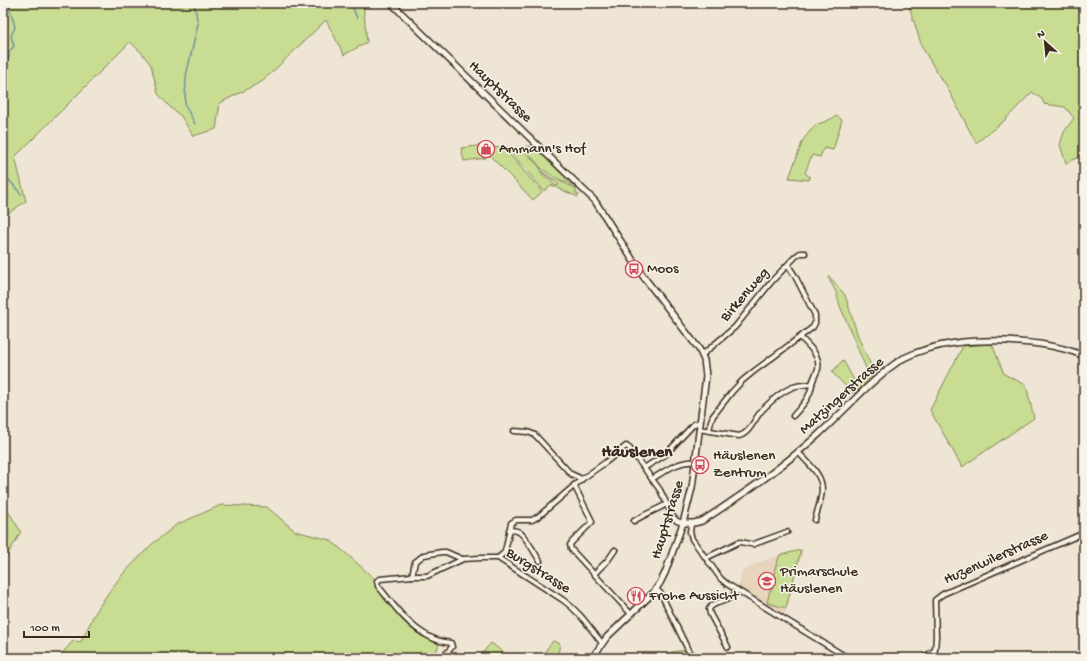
<svg xmlns="http://www.w3.org/2000/svg" width="1087" height="661" font-family="'Gochi Hand',sans-serif">
	<style>
		.built { fill: #e6d4bc }
		.green { fill: #c8dd92; stroke: #828458 }
		.lines { fill: none; stroke-linecap: round; stroke-linejoin: round }
		.stream { stroke: #70919f; stroke-width: 1.5 }
		.minor-casing { stroke: #3b2a1e; stroke-width: 7 }
		.tertiary-casing { stroke: #3b2a1e; stroke-width: 8 }
		.minor { stroke: #f7f3e8; stroke-width: 4 }
		.tertiary { stroke: #f7f3e8; stroke-width: 5 }
		.labels { text-anchor: middle; dominant-baseline: central; stroke-width: 3; stroke-linejoin: round; paint-order: stroke }
		.street-label { font-size: 15px; fill: #3b2a1e; stroke: #f7f3e8 }
		.poi-label { font-size: 15px; fill: #3b2a1e; stroke: #f7f3e8; text-anchor: start }
		.quarter-label { font-size: 17px; font-weight: bold; fill: #3b2a1e; stroke: #f7f3e8 }
	</style>
	<rect width="100%" height="100%" fill="#efe5d4"/>
	<filter id="ink" filterUnits="userSpaceOnUse"><feTurbulence type="fractalNoise" baseFrequency=".025" numOctaves="2"/><feDisplacementMap in="SourceGraphic" scale="8" xChannelSelector="R" yChannelSelector="G"/><feConvolveMatrix kernelMatrix="1 2 1 2 8 2 1 2 1" color-interpolation-filters="sRGB"/></filter>
	<g filter="url(#ink)">
		<polygon class="built" points="803,549 785,614 782,616 736,587 740,583 741,572 755,564 779,555"/>
		<g class="green">
			<polygon points="3,3 363,3 367,42 344,55 326,20 263,81 220,103 216,129 193,136 181,116 171,108 158,94 151,65 141,52 130,42 15,157 26,201 3,217"/>
			<polygon points="908,3 1084,3 1084,155 1066,163 1060,145 1064,132 1074,118 1065,107 1044,104 1042,99 1032,92 1005,120 976,143 945,83 942,81 922,47"/>
			<polygon points="837,116 842,120 833,150 824,148 820,157 812,155 805,173 810,177 809,180 789,178 803,140 815,125 824,122"/>
			<polygon points="484,145 486,158 464,161 461,148"/>
			<polygon points="526,146 534,147 573,185 554,177 542,169 524,148"/>
			<polygon points="489,147 504,148 542,192 533,200 512,178 492,158 489,154"/>
			<polygon points="507,148 522,148 541,169 540,170 542,174 556,186 559,185 543,173 541,171 551,178 576,188 576,193 579,195 578,197 551,185 544,191"/>
			<polygon points="829,276 845,295 859,339 875,374 856,392 852,393 832,372 843,360 854,380 868,373 840,306 836,292 828,277"/>
			<polygon points="992,344 1004,374 1026,385 1034,418 962,467 930,410 963,346"/>
			<polygon points="3,503 21,532 3,562"/>
			<polygon points="221,505 267,507 295,531 330,540 348,555 377,581 378,586 418,631 440,641 435,656 443,658 58,658 73,641 81,642 94,615 108,593 122,575 151,545 176,525"/>
			<polygon points="801,550 786,608 767,603 770,590 772,590 775,568 780,555"/>
			<polygon points="553,641 560,644 557,658 544,658 546,650"/>
			<polygon points="491,643 511,658 478,658"/>
			<polygon points="687,650 692,658 667,658 671,652"/>
		</g>
		<g class="lines">
			<g class="stream">
				<polyline points="194,3 198,24 186,76 185,105 195,124"/>
				<polyline points="351,3 357,18"/>
				<polyline points="3,8 9,7"/>
				<polyline points="3,73 9,57 9,52 14,46 11,36 15,27 8,3"/>
				<polyline points="3,173 21,194"/>
			</g>
			<defs>
				<g id="minor">
					<polyline points="788,265 795,276 815,315 815,323 813,327 800,337"/>
					<polyline points="702,355 735,327 772,281 796,256 800,253 805,253"/>
					<path d="M 793,416 C 801,407 811,397 812,384"/>
					<path d="M 699,429 L 739,436 C 750,434 755,417 763,409 C 771,401 782,391 793,387 C 799,385 805,385 812,384 C 813,379 816,374 818,369 C 821,356 809,346 800,337 L 753,372 L 742,381 L 731,393 L 713,416 L 711,421 L 709,431"/>
					<polyline points="514,431 528,432 535,435 571,474 582,479"/>
					<path d="M 798,452 C 807,462 822,474 822,489 C 822,499 817,511 815,520"/>
					<polyline points="644,468 665,455 694,424 700,422"/>
					<path d="M 652,479 C 665,471 679,460 696,462"/>
					<polyline points="574,485 591,519 592,522 572,542 570,545 571,549 631,614"/>
					<path d="M 634,521 C 645,514 656,510 667,504"/>
					<polyline points="691,524 690,532 692,539 721,579 727,584 848,658"/>
					<path d="M 509,530 C 513,530 516,530 519,532 C 526,536 535,554 540,561"/>
					<polyline points="498,558 504,553 506,547 511,523 516,520 532,520 539,516 582,479 606,462 626,446 628,447 630,449 660,490 673,517 677,521 683,523"/>
					<path d="M 706,558 L 739,542 C 745,542 749,545 754,544 L 787,532"/>
					<polyline points="594,574 608,560 615,550"/>
					<polyline points="412,576 415,562 424,555 442,552 446,552 462,559"/>
					<polyline points="656,589 661,594 692,658"/>
					<path d="M 728,647 L 710,614 L 709,609 C 714,601 723,603 730,598 C 733,597 735,593 737,590"/>
					<path d="M 442,658 L 452,647 L 451,643 C 443,642 435,640 428,636 C 407,625 393,604 378,586 L 377,581 L 380,579 L 412,576 L 427,576 L 463,559 L 480,558 L 498,558 L 563,600 C 580,612 589,627 602,643"/>
					<polyline points="923,658 935,650 936,637 935,600 943,594 1084,533"/>
				</g>
				<g id="tertiary">
					<polyline points="391,3 595,201 643,276 699,349 704,360 706,376 692,488 683,523 665,573 660,583 653,593 607,637 592,658"/>
					<path d="M 683,523 L 694,523 L 702,521 C 713,514 724,507 735,499 C 764,480 792,458 818,435 C 833,421 847,407 862,392 C 875,380 888,367 904,358 C 936,342 972,340 1007,341 C 1034,343 1059,345 1084,356"/>
				</g>
			</defs>
			<use href="#minor" class="minor-casing"/>
			<use href="#tertiary" class="tertiary-casing"/>
			<use href="#minor" class="minor"/>
			<use href="#tertiary" class="tertiary"/>
		</g>
	</g>
	<defs>
		<symbol id="shop-ring" viewBox="-11 -11 22 22"><circle r="9.5" fill="#f7f3e8" stroke="#d1495b" stroke-width="1.5"/><path d="M-5-2.5h2.3a2.7 3.5 0 0 1 5.4 0H5L5.5 6h-11ZM-1.5-2.5h3a1.5 2.3 0 0 0-3 0Z" fill="#d1495b"/></symbol>
		<symbol id="bus-ring" viewBox="-11 -11 22 22"><circle r="9.5" fill="#f7f3e8" stroke="#d1495b" stroke-width="1.5"/><path d="M-5-6H5V4H4V6H2V4H-2V6H-4V4H-5ZM-3.5-4V0h7V-4ZM-3.5 1.2v1.5H-2V1.2ZM2 1.2v1.5H3.5V1.2Z" fill="#d1495b"/></symbol>
		<symbol id="school-ring" viewBox="-11 -11 22 22"><circle r="9.5" fill="#f7f3e8" stroke="#d1495b" stroke-width="1.5"/><path d="M0-5L7-2L0 1L-7-2ZM-4 1L0 2.5L4 1V4Q0 6-4 4Z" fill="#d1495b"/></symbol>
		<symbol id="restaurant-ring" viewBox="-11 -11 22 22"><circle r="9.5" fill="#f7f3e8" stroke="#d1495b" stroke-width="1.5"/><path d="M-5-6h1v4h1v-4h1v4h1v-4h1v5L-1.5 .5V6h-2V.5L-5-1ZM5-6V6H3V1.5H1.5Q1.5-4 5-6Z" fill="#d1495b"/></symbol>
	</defs>
	<g fill-rule="evenodd">
		<use href="#shop-ring" x="476" y="139" width="20" height="20"/>
		<use href="#bus-ring" x="624" y="259" width="20" height="20"/>
		<use href="#bus-ring" x="690" y="455" width="20" height="20"/>
		<use href="#school-ring" x="757" y="571" width="20" height="20"/>
		<use href="#restaurant-ring" x="626" y="586" width="20" height="20"/>
	</g>
	<g class="labels">
		<g class="street-label">
			<text transform="translate(500 92) rotate(44)">Hauptstrasse</text>
			<text transform="translate(745 295) rotate(-49)">Birkenweg</text>
			<text transform="translate(842 396) rotate(-42)">Matzingerstrasse</text>
			<text transform="translate(668 520) rotate(-73)">Hauptstrasse</text>
			<text transform="translate(996 558) rotate(-24)">Huzenwilerstrasse</text>
			<text transform="translate(538 571) rotate(32)">Burgstrasse</text>
		</g>
		<g class="poi-label">
			<text x="499" y="149">Ammann's Hof</text>
			<text x="647" y="269">Moos</text>
			<text x="713" y="456">Häuslenen<tspan x="713" dy="17">Zentrum</tspan></text>
			<text x="780" y="572">Primarschule<tspan x="780" dy="17">Häuslenen</tspan></text>
			<text x="649" y="596">Frohe Aussicht</text>
		</g>
		<g class="quarter-label">
			<text x="637" y="453">Häuslenen</text>
		</g>
	</g>
	<rect width="1087" height="661" fill="none" stroke="#f7f3e8" stroke-width="16"/>
	<rect x="8" y="8" width="1071" height="645" fill="none" stroke="#3b2a1e" stroke-width="1.5" filter="url(#ink)"/>
	<g transform="translate(1045 42) rotate(333)" stroke="#f7f3e8" stroke-width="3" paint-order="stroke">
	<path d="M0-3L7 15L0 10L-7 15Z" fill="#3b2a1e"/>
	<text y="-6" font-size="11" font-weight="bold" text-anchor="middle" fill="#3b2a1e">N</text>
	</g>
	<path d="M24 631v6h65v-6" fill="none" stroke="#3b2a1e" stroke-width="2"/>
	<text x="30" y="631" font-size="12" fill="#3b2a1e" stroke="#f7f3e8" stroke-width="3" paint-order="stroke">100 m</text>
</svg>
